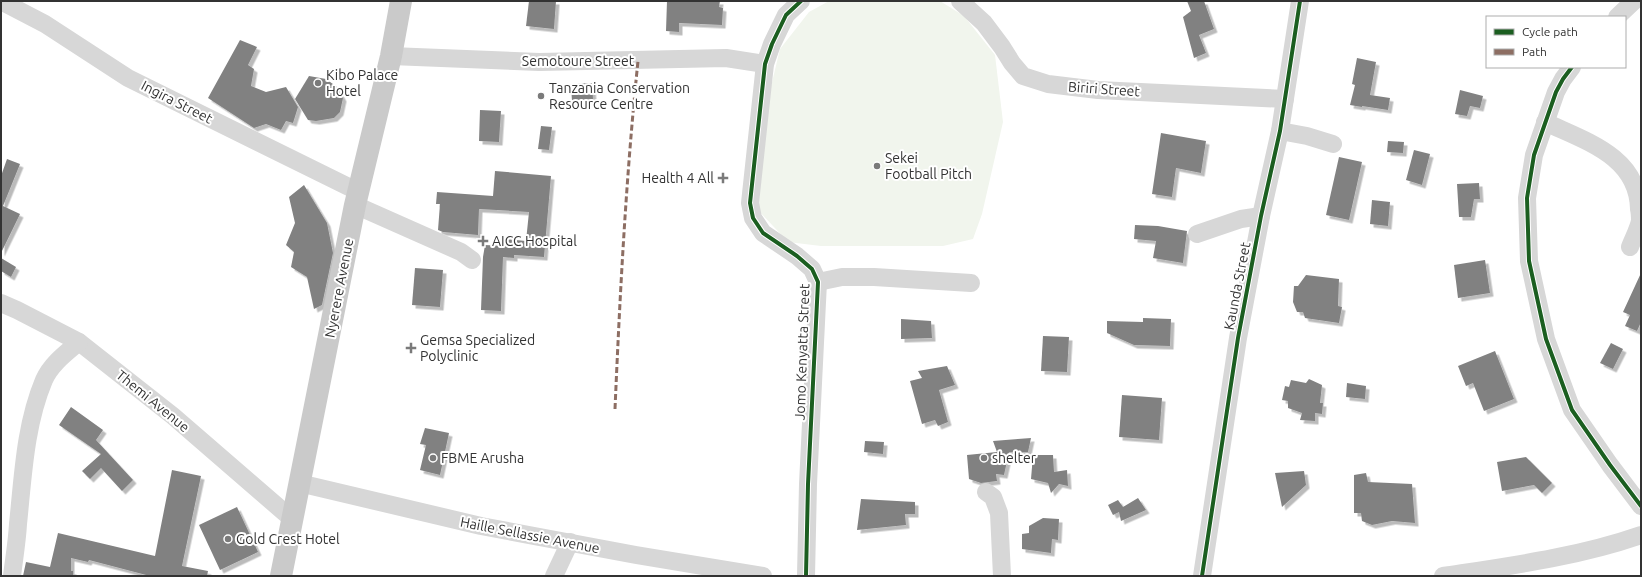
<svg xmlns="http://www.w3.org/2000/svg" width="1642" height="577" font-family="Ubuntu,sans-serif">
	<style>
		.garden { fill: #f1f5ed }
		.building { fill: #818181; filter: url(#shadow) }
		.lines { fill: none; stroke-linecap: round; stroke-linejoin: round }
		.minor { stroke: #d7d7d7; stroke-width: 18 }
		.major { stroke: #cacaca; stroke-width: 22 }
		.quiet { stroke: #8d6e63; stroke-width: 3; stroke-dasharray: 6 3; stroke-linecap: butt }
		.cycleway-casing { stroke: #fff; stroke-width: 6 }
		.cycleway { stroke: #1b5e20; stroke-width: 4 }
		.poi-dot { fill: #7a7a7a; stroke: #fff; stroke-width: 1.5 }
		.labels { text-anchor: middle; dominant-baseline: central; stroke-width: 4; stroke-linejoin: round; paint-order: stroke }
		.street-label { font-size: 14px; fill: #333; stroke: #fff }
		.poi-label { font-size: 14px; fill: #333; stroke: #fff; text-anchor: start }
	</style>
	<defs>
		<filter id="shadow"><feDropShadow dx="3.5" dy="3.5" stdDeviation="0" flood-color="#0004"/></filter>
	</defs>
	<rect width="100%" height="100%" fill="#fff"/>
	<polygon class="garden" points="829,1 940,1 964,16 995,55 1003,122 982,214 973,239 943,246 821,246 788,242 758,210 768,99 780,49 809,12"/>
	<g class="building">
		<polygon points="529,1 556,1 554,29 526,26"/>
		<polygon points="667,1 720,1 719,7 723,8 722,25 679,23 679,32 666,31"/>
		<polygon points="1187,1 1204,1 1214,29 1199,35 1206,53 1194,58 1183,17 1191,11"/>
		<polygon points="240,40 257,47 248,65 254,69 251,86 266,92 286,87 298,107 293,123 286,121 281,130 266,124 254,128 208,98"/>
		<polygon points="1357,58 1376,62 1370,95 1390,98 1388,110 1362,106 1362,107 1350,105 1355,85 1352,84"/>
		<polygon points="309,76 326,79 337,87 343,98 340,112 334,118 316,121 308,120 295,99"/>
		<polygon points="592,83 593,99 572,101 571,84"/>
		<polygon points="1460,90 1483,96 1480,108 1470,106 1467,116 1455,114"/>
		<polygon points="480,110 501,111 499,142 479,141"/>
		<polygon points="541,126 552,127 549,150 538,149"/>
		<polygon points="1161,133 1206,141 1201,173 1176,168 1172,197 1152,194"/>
		<polygon points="1388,141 1404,142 1403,153 1387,152"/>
		<polygon points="1414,150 1430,154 1422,185 1406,180"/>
		<polygon points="1339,157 1362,162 1349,220 1326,215"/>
		<polygon points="7,159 20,164 3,206 20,214 1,253 1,176"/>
		<polygon points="495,171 551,176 544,257 514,255 514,258 503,257 501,311 481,310 483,257 485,245 504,246 505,239 526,241 529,212 479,209 478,235 443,232 438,230 440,204 436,204 437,192 493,196"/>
		<polygon points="1479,183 1480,199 1474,199 1471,217 1459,217 1457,184"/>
		<polygon points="304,185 327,223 333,253 322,305 314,309 307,277 291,267 294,252 286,245 295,223 289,197"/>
		<polygon points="1372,200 1390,202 1388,226 1370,224"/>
		<polygon points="1135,225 1158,226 1187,231 1183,263 1153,258 1156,241 1134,239"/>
		<polygon points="1,258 16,267 11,277 1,271"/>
		<polygon points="1485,260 1490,293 1458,298 1454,265"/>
		<polygon points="415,268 443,270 440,307 412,305"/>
		<polygon points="1641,273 1641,322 1637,331 1625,326 1630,315 1623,312"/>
		<polygon points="1306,275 1339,279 1338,306 1342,307 1339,323 1305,318 1303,312 1297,312 1293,302 1294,286 1298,286"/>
		<polygon points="1143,318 1171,319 1170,346 1134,345 1107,333 1107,321 1143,322"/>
		<polygon points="901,319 931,321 932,338 901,339"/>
		<polygon points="1043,336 1069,337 1067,372 1041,371"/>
		<polygon points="1611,343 1623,349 1613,369 1600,363"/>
		<polygon points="1495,351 1514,399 1484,411 1473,383 1466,386 1458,366"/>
		<polygon points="947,366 955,385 939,390 948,422 938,426 935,420 922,424 910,381 922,378 918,371"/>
		<polygon points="1309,379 1322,385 1320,403 1323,403 1322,414 1315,413 1315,421 1300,420 1302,413 1288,408 1288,401 1282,400 1285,386 1289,387 1291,380 1306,383"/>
		<polygon points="1347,383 1366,386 1365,399 1346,397"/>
		<polygon points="1122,395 1162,398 1159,440 1119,437"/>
		<polygon points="71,407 103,430 96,440 133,480 122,491 101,468 90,479 82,471 101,454 59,425"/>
		<polygon points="425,428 449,433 440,475 420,470 426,445 420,444"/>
		<polygon points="1031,438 1028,452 1009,452 1004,475 996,474 997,481 981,483 969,479 967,455 997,452 993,441"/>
		<polygon points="865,441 884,442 883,454 864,452"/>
		<polygon points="1033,455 1053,455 1054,472 1067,470 1068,486 1059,484 1051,493 1048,483 1031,479"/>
		<polygon points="1526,457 1552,483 1542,493 1534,485 1502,491 1497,462"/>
		<polygon points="172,470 201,476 182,566 208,571 207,576 150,576 89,560 88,562 71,558 71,571 73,571 73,576 23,576 26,562 50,567 58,533 155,556"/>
		<polygon points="1304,471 1306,485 1282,507 1275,473"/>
		<polygon points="1366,473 1368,482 1412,484 1415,523 1392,521 1372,525 1362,521 1361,513 1354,513 1354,475"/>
		<polygon points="1138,498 1146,510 1121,521 1119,512 1113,515 1108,505 1118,500 1123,507"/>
		<polygon points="861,499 915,502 915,514 905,514 906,525 857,530"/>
		<polygon points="237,507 258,552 220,570 199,525"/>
		<polygon points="1043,518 1059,519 1058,540 1052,539 1051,553 1022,549 1022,534 1029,533 1029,526"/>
	</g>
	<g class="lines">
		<g class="minor">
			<polyline points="1,1 45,24 128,78 359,192"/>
			<polyline points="801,1 786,15 772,44 765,64 750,203 753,218 763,233 797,256 812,269 818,282 808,484 806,576"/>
			<polyline points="960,1 984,23 1002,47 1012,63 1023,76 1048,84 1098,90 1285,99"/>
			<polyline points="1617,17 1634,1"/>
			<polyline points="391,56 539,62 726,58 765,64"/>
			<polyline points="1572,67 1563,79 1556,92 1534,155 1527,198 1529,261 1546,339 1572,410 1610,465 1641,506"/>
			<path d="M 1545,122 C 1585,141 1638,156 1639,209 C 1640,213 1640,217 1640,221 C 1638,230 1633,239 1630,247"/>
			<polyline points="1280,131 1307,136 1333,144"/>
			<polyline points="355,205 461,252 472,260"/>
			<polyline points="1197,234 1241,219 1261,216"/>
			<polyline points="818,282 842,277 874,277 971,283"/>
			<polyline points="1,303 17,310 79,342 173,416 292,519"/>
			<polyline points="299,483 481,526 636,555 763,576"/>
			<polyline points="986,492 993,497 999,513 1002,576"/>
			<path d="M 12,576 C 14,559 17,542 18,524 C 23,476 25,425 44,380 C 51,364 66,353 79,342"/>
			<polyline points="554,576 570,542"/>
			<polyline points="1202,576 1238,338 1261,216 1280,131 1300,1"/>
			<path d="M 1443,576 C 1509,566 1578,557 1641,535"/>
		</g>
		<polyline class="major" points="281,576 355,205 391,56 401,1"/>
		<path class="quiet" d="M 615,409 C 620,293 626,177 638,61"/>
		<defs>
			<g id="cycleway">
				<polyline points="801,1 786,15 772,44 765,64 750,203 753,218 763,233 797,256 812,269 818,282 808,484 806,576"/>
				<polyline points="1572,67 1563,79 1556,92 1534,155 1527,198 1529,261 1546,339 1572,410 1610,465 1641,506"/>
				<polyline points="1202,576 1238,338 1261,216 1280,131 1300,1"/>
			</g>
		</defs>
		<use href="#cycleway" class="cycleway-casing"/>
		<use href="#cycleway" class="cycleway"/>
	</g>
	<g class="poi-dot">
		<circle cx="318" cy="83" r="4"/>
		<circle cx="541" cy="96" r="4"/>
		<circle cx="877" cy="166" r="4"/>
		<path d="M721 172h4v4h4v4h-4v4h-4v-4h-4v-4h4z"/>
		<path d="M481 235h4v4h4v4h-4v4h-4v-4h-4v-4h4z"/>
		<path d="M409 342h4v4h4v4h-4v4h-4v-4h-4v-4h4z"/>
		<circle cx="433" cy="458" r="4"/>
		<circle cx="984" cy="458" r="4"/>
		<circle cx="228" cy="539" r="4"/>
	</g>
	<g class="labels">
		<g class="street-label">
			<text x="578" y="61">Semotoure Street</text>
			<text transform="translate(1104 89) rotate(4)">Biriri Street</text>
			<text transform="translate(177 102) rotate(27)">Ingira Street</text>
			<text transform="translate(1237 286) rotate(-79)">Kaunda Street</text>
			<text transform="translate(339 288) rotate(-79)">Nyerere Avenue</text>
			<text transform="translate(802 352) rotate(-88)">Jomo Kenyatta Street</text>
			<text transform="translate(153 401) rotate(39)">Themi Avenue</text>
			<text transform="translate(530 535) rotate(11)">Haille Sellassie Avenue</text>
		</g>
		<g class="poi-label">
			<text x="326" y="75">Kibo Palace<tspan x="326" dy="16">Hotel</tspan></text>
			<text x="549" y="88">Tanzania Conservation<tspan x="549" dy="16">Resource Centre</tspan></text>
			<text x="885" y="158">Sekei<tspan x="885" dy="16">Football Pitch</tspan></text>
			<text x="714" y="178" text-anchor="end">Health 4 All</text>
			<text x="492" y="241">AICC Hospital</text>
			<text x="420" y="340">Gemsa Specialized<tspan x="420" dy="16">Polyclinic</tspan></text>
			<text x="441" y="458">FBME Arusha</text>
			<text x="992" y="458">shelter</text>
			<text x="236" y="539">Gold Crest Hotel</text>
		</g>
	</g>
	<rect width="1642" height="577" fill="none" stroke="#333333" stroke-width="4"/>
	<rect x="1486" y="16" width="140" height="52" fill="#ffffff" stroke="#adadad"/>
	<rect x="1494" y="29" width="20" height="6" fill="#1b5e20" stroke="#adadad"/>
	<text x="1522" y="36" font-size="12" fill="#333333">Cycle path</text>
	<rect x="1494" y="49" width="20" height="6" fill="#8d6e63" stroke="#adadad"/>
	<text x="1522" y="56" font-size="12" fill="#333333">Path</text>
</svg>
